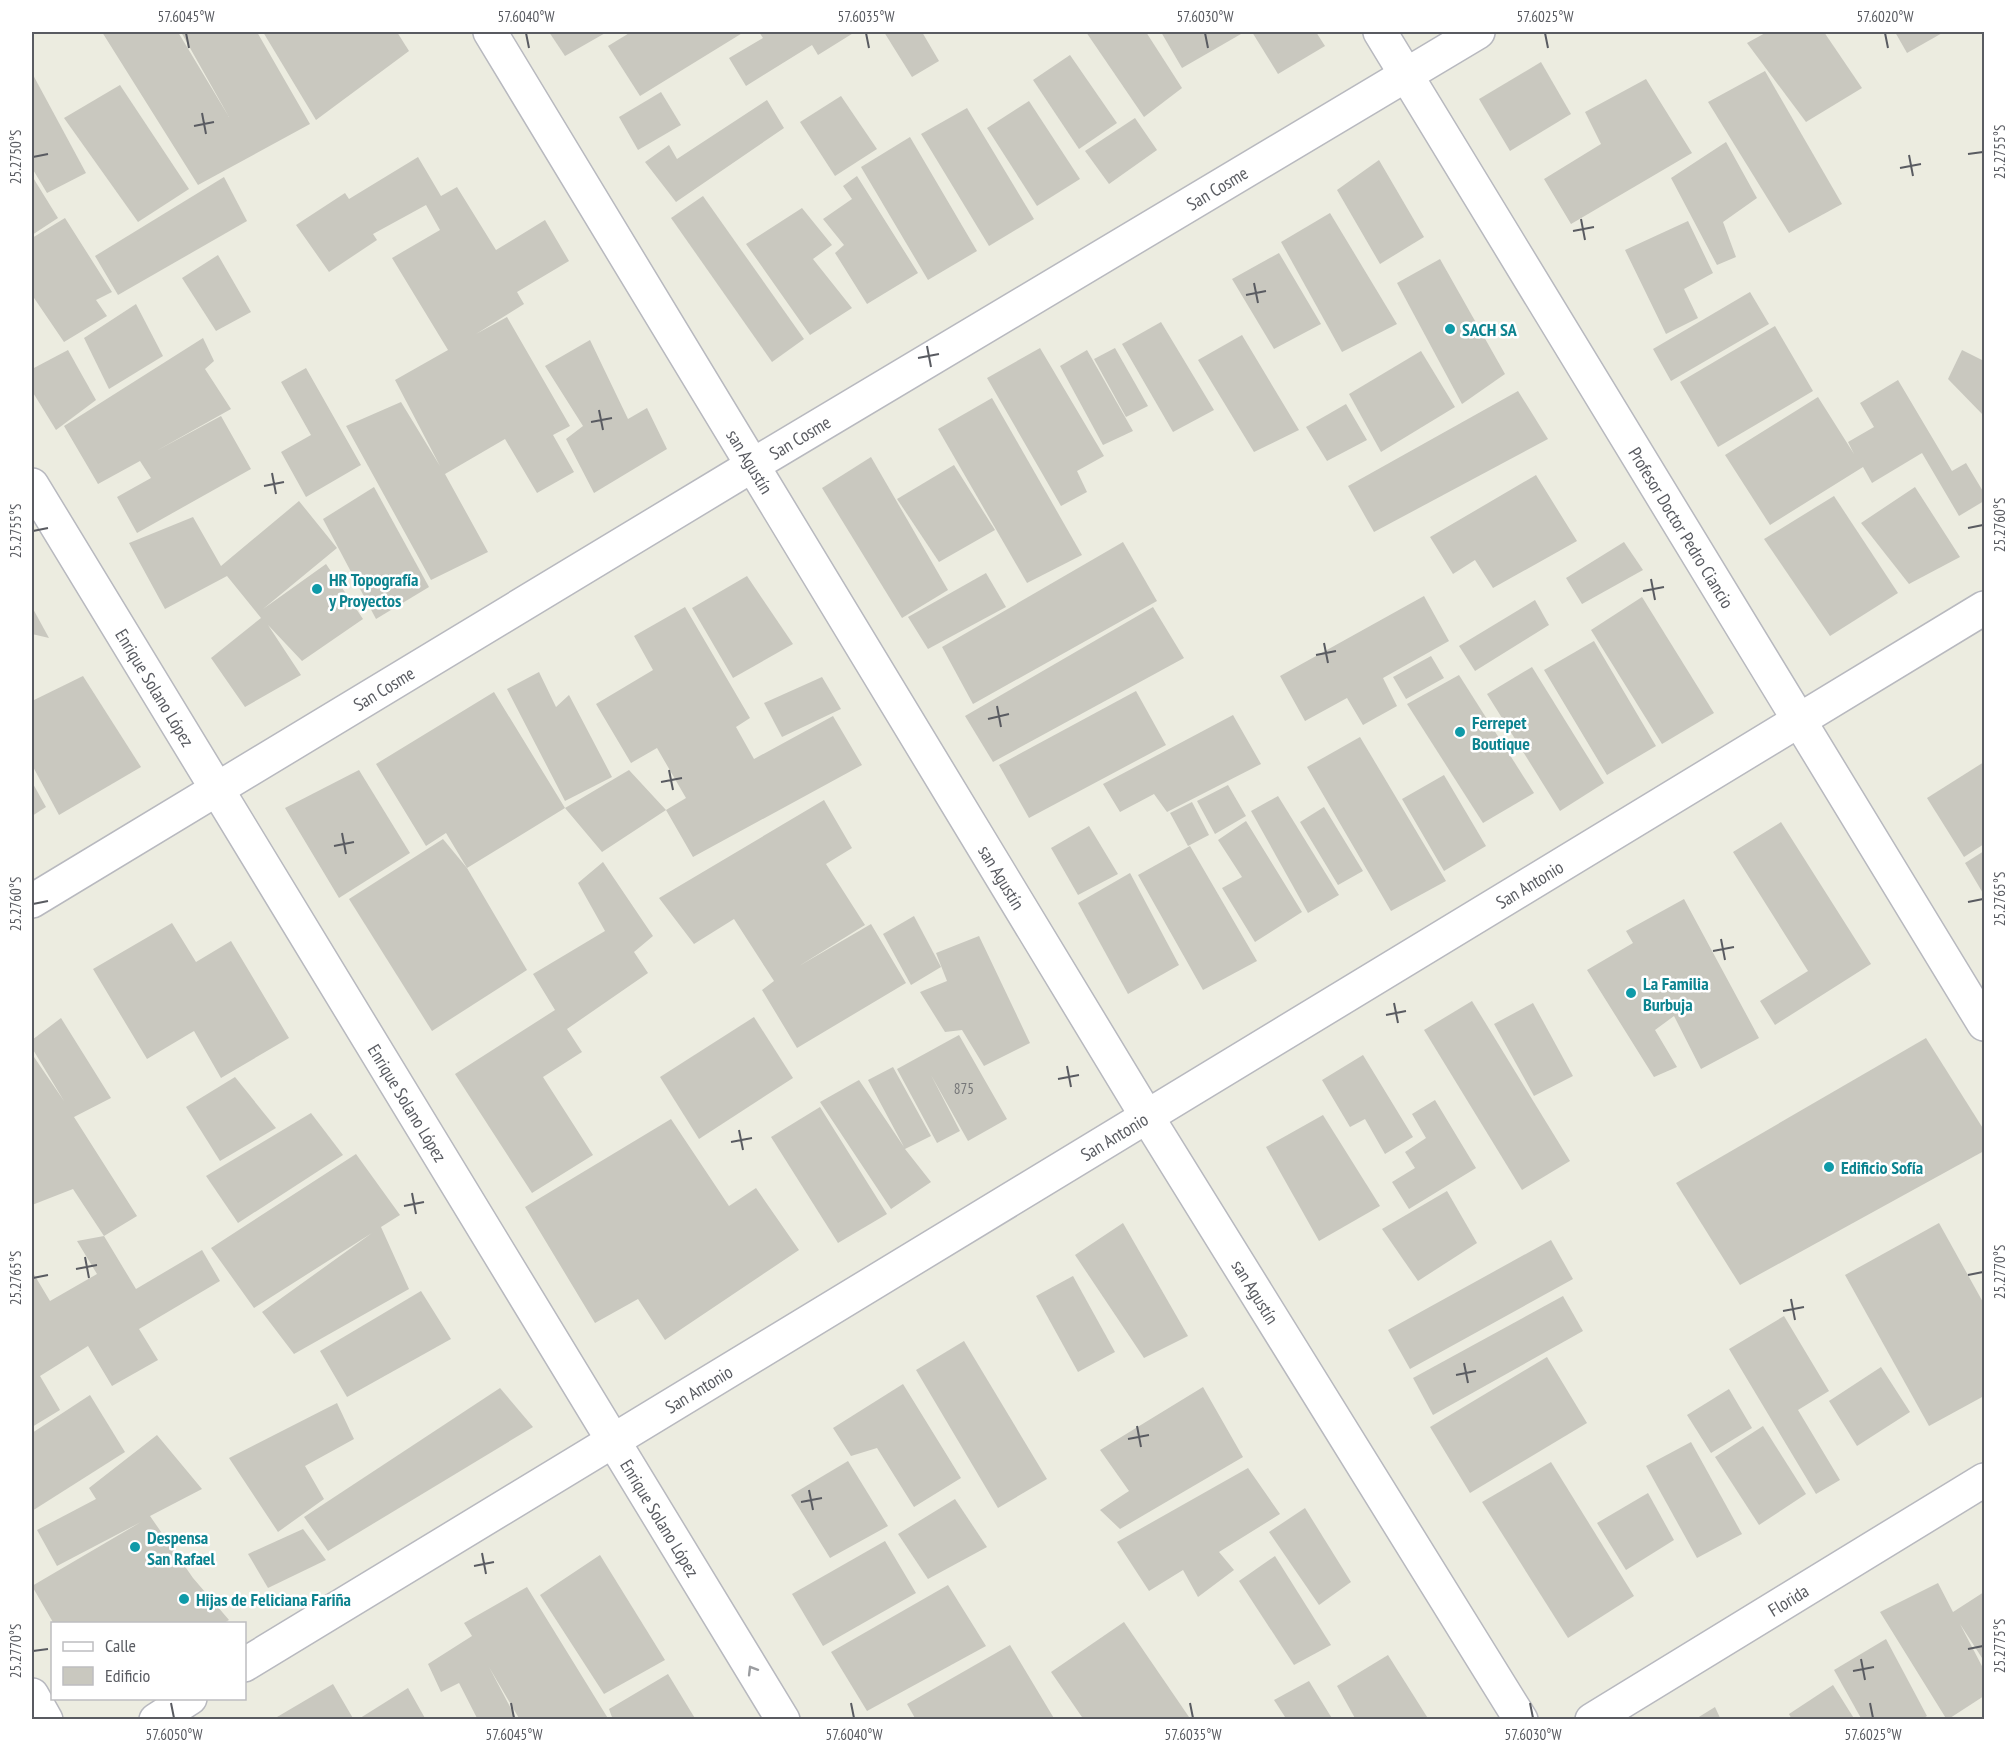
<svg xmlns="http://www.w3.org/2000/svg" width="2016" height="1751" font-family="'PT Sans Narrow',sans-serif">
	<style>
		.building { fill: #c9c8bf }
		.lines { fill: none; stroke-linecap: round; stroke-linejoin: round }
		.minor-casing { stroke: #b8b9bf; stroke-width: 36 }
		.minor { stroke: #fff; stroke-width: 33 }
		.oneway { stroke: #9b9da0 }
		.ticks { fill: none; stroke: #595b61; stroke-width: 2 }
		.culture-dot { fill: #0f9aa8; stroke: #fff; stroke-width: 2 }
		.labels { text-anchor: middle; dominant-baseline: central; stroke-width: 5; stroke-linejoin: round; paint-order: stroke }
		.number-label { font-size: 15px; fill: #757678 }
		.street-label { font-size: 18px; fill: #595b61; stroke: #fff }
		.culture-label { font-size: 18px; font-weight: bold; fill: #0d838f; stroke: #fff; text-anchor: start }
		.neatline { fill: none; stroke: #595b61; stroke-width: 2 }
		.ticks-label { font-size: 15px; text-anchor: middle; fill: #595b61 }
	</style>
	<rect width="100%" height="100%" fill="#ecece0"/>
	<g class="building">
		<polygon points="102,32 178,32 229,117 181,32 257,32 310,124 198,185"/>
		<polygon points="263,32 397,32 409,51 316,120"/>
		<polygon points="549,32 607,32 565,56"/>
		<polygon points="631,32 744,32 640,96 608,46"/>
		<polygon points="759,32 855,32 818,55 812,45 746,86 729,58 763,38"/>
		<polygon points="884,32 922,32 939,61 912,77"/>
		<polygon points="1086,32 1146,32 1182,88 1144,117"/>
		<polygon points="1161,32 1240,32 1241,34 1182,68"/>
		<polygon points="1252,32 1316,32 1325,46 1278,74"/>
		<polygon points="1767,32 1824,32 1862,88 1806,122 1747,43"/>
		<polygon points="1895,32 1944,32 1907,53"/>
		<polygon points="1070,55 1117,123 1079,149 1033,80"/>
		<polygon points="1541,62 1571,114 1510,151 1479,99"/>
		<polygon points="1765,71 1842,204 1789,233 1708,102"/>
		<polygon points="32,73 86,173 47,193 32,168"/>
		<polygon points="1646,79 1692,153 1571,224 1544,179 1601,144 1585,112"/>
		<polygon points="120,85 189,189 138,222 64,118"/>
		<polygon points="661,92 681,125 638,150 619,117"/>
		<polygon points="841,96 877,149 835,176 800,122"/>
		<polygon points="767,100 784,128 676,202 645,162 669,145 677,159"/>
		<polygon points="1029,101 1080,179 1037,206 987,128"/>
		<polygon points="967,108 1034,219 989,246 921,134"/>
		<polygon points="1135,118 1157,150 1109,184 1085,151"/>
		<polygon points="910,137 977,251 928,280 861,167"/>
		<polygon points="1726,142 1757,198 1723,222 1736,257 1717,265 1671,178"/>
		<polygon points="418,157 441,196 457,187 496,250 545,220 569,261 517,292 524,304 476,334 507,317 570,426 553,435 574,472 537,493 505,439 445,474 488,552 431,580 346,426 401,402 440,466 395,380 448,350 392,258 440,230 426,205 373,234 377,240 329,272 296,225 345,193 349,199"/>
		<polygon points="1379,160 1424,237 1380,264 1337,190"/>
		<polygon points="32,176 58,218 32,235"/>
		<polygon points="857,176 918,273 867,304 835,253 844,245 823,219 852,199 843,186"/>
		<polygon points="224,177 247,221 118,295 95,256"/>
		<polygon points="703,196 804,339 772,362 671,218"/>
		<polygon points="802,208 832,245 813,259 852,308 810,335 746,244"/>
		<polygon points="1330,213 1397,324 1342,352 1281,242"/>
		<polygon points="65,218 112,292 96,300 107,316 64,342 32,295 32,238"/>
		<polygon points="1688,221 1713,273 1684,289 1698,318 1666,334 1625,250"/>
		<polygon points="1279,253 1321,324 1274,349 1232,279"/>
		<polygon points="218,255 251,312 216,331 182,278"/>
		<polygon points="1440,259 1505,374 1462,404 1397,283"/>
		<polygon points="1750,292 1769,324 1671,381 1653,349"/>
		<polygon points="136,304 163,356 109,389 84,338"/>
		<polygon points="1161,322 1214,410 1173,432 1122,344"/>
		<polygon points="1775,326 1813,391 1718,447 1680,382"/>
		<polygon points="1242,335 1299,430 1254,452 1198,360"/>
		<polygon points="203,338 214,361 205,369 231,409 156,451 221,416 251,469 137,533 117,497 151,478 140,461 98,484 64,426"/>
		<polygon points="590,340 628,419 647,408 667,449 594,493 566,439 583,426 545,366"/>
		<polygon points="1040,348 1104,456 1077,471 1087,492 1061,506 987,378"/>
		<polygon points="1115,348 1148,406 1126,417 1094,359"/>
		<polygon points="68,350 96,400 56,430 32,391 32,369"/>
		<polygon points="1087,350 1133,431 1103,445 1060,366"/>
		<polygon points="1962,350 1984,361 1984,416 1948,379"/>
		<polygon points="1421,351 1455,407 1381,452 1349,394"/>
		<polygon points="306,368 361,465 306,497 281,452 311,435 281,382"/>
		<polygon points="1898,380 1952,471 1966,463 1984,493 1984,501 1959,516 1922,453 1872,483 1863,467 1770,525 1725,455 1818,397 1854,454 1848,442 1874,427 1860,403"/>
		<polygon points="1518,391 1548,439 1374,532 1348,486"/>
		<polygon points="992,398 1082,555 1027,583 938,429"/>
		<polygon points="1346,404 1367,440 1327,461 1306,427"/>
		<polygon points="871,457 948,590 902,618 822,488"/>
		<polygon points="954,465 995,530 939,562 897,499"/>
		<polygon points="1536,475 1577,541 1493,588 1475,560 1453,574 1430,537"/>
		<polygon points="374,487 429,587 376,619 323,519"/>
		<polygon points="1915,487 1960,557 1909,584 1861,523"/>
		<polygon points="1834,496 1898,593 1830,636 1764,539"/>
		<polygon points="299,501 337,548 263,609 326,564 363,619 302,661 268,625 301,675 245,707 211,658 261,618 227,576 165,609 129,543 193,517 221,566"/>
		<polygon points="1123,542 1157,601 973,704 942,647"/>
		<polygon points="1624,542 1643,570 1582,604 1566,578"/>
		<polygon points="986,573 1006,607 928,649 908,617"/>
		<polygon points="747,576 793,644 733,678 692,608"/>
		<polygon points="1424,596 1449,641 1383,678 1397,706 1363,725 1347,698 1305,721 1280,676"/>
		<polygon points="1642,597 1714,713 1662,744 1591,630"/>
		<polygon points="1535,600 1549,625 1475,671 1459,646"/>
		<polygon points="32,607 49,638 32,634"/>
		<polygon points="685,607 750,718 736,727 754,759 833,716 862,765 693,857 666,810 686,798 657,748 631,763 596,704 653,670 634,636"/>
		<polygon points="1153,607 1184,658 993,762 965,716"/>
		<polygon points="1594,641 1656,746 1607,775 1544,670"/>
		<polygon points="1431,656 1444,678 1406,699 1393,677"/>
		<polygon points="1532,667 1604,783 1560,811 1487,694"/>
		<polygon points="539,672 556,707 569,695 612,777 565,801 507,689"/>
		<polygon points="1459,675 1534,793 1483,823 1407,704"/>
		<polygon points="83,676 141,767 59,815 32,765 32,701"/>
		<polygon points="822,677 841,709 782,737 764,703"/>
		<polygon points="1136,691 1166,745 1029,818 999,765"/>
		<polygon points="494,692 565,808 629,770 666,810 602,852 565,808 467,868 446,833 426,846 376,764"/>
		<polygon points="1233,715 1261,764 1167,812 1154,794 1120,812 1103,784"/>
		<polygon points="1360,737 1446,881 1391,911 1307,767"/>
		<polygon points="1984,762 1984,844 1964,857 1927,798"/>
		<polygon points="359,770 410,853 339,898 285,808"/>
		<polygon points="1444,775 1486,846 1444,871 1402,799"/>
		<polygon points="32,782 46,807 32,816"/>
		<polygon points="1228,785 1246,816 1215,834 1197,801"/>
		<polygon points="1278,796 1339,895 1308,913 1251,811"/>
		<polygon points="824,800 852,848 826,864 865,925 799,966 871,924 906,983 797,1048 762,990 774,981 734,919 694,944 659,898"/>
		<polygon points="1192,802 1209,835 1188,846 1170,813"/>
		<polygon points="1324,807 1363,871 1338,885 1300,822"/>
		<polygon points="1246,821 1302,912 1255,942 1222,888 1242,877 1218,840"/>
		<polygon points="1781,822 1871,964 1775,1025 1760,1001 1808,971 1733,852"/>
		<polygon points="1089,826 1118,874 1078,895 1051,848"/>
		<polygon points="443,839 467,868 527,970 432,1031 349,899"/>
		<polygon points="1190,846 1257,961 1203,990 1138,875"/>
		<polygon points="1984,851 1984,895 1965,863"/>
		<polygon points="603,862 653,936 634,952 648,973 567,1029 582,1052 543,1077 593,1155 532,1193 455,1074 555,1010 533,974 605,931 578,883"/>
		<polygon points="1130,873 1179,965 1128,994 1078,903"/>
		<polygon points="1684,899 1759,1038 1701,1069 1674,1016 1655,1030 1677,1067 1654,1077 1587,970 1633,943 1626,931"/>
		<polygon points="914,916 941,967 911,985 883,934"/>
		<polygon points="172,923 196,962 231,941 289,1038 221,1078 194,1031 147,1059 93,969"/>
		<polygon points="979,936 1030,1043 984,1066 962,1030 945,1032 920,992 947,981 936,953"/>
		<polygon points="1472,1001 1570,1161 1522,1190 1424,1030"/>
		<polygon points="1533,1003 1573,1076 1534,1096 1494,1024"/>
		<polygon points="754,1017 793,1078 699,1139 660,1077"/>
		<polygon points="61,1018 111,1098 74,1117 137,1216 104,1236 73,1189 32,1205 32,1054 64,1101 32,1048 32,1040"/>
		<polygon points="959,1035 1007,1119 968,1141 931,1075 960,1131 937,1143 897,1069"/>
		<polygon points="1926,1038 1984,1130 1984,1151 1740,1285 1676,1183"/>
		<polygon points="1363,1055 1413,1137 1385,1154 1365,1119 1350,1127 1322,1080"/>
		<polygon points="893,1067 931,1136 905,1149 931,1182 891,1209 820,1102 859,1080 904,1147 868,1080"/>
		<polygon points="235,1077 276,1128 220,1161 186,1107"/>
		<polygon points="1435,1100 1476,1168 1409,1209 1392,1182 1415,1168 1405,1152 1426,1138 1412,1114"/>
		<polygon points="820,1107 887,1214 838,1243 771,1137"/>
		<polygon points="311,1113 343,1155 238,1223 206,1176"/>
		<polygon points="1323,1115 1380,1206 1319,1241 1266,1147"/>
		<polygon points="671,1119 729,1206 756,1188 799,1250 665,1340 638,1299 595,1323 525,1207"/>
		<polygon points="356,1154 400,1215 381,1227 409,1289 294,1354 262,1312 372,1233 254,1308 211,1248"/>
		<polygon points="1447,1191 1477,1243 1418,1281 1382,1229"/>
		<polygon points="1123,1223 1188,1336 1144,1358 1075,1255"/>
		<polygon points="1939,1223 1984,1304 1984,1396 1929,1426 1845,1275"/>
		<polygon points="104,1236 136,1289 202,1250 220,1281 139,1329 158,1360 112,1386 88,1346 40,1376 60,1410 32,1427 32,1271 50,1301 97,1274 77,1241"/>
		<polygon points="1551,1240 1573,1279 1410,1369 1388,1330"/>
		<polygon points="1073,1276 1115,1352 1078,1372 1036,1296"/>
		<polygon points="421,1291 451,1339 347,1397 320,1351"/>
		<polygon points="1563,1296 1583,1331 1433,1415 1413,1378"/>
		<polygon points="1784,1316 1829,1391 1798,1410 1840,1480 1816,1494 1729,1349"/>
		<polygon points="964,1341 1047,1479 998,1508 916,1370"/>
		<polygon points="1547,1357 1587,1423 1470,1493 1430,1427"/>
		<polygon points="1881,1367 1910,1412 1857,1446 1829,1401"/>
		<polygon points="903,1384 961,1478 914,1507 877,1448 851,1456 833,1428"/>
		<polygon points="1203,1387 1243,1457 1120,1529 1100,1510 1129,1491 1100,1450"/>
		<polygon points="500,1388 533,1427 328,1551 304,1517"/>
		<polygon points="1729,1389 1752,1428 1711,1453 1687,1415"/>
		<polygon points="90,1395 125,1452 32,1511 32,1433"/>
		<polygon points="337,1403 354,1439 305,1466 324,1499 278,1532 229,1458"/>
		<polygon points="1763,1426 1806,1494 1759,1525 1715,1457"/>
		<polygon points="157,1435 202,1489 150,1516 193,1578 229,1620 222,1624 54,1624 32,1586 141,1522 57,1566 37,1530 96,1499 89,1488"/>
		<polygon points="1691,1442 1742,1534 1697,1558 1646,1466"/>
		<polygon points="848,1461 888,1526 830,1558 791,1495"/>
		<polygon points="1551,1462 1634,1596 1568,1638 1482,1502"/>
		<polygon points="1248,1468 1280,1514 1219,1552 1234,1570 1198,1597 1183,1570 1149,1591 1117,1542"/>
		<polygon points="1648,1493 1674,1540 1626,1570 1597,1523"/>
		<polygon points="955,1499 987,1547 928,1579 898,1534"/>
		<polygon points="1305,1508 1351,1582 1319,1605 1269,1532"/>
		<polygon points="303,1529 326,1560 268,1588 248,1554"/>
		<polygon points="885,1541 916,1593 823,1646 792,1594"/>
		<polygon points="600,1555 665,1660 604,1694 540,1595"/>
		<polygon points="1275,1556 1331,1645 1294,1665 1239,1581"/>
		<polygon points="1938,1583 1953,1612 1984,1592 1984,1661 1960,1624 1984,1670 1984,1696 1947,1720 1880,1612"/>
		<polygon points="948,1585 986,1646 867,1711 831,1652"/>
		<polygon points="527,1587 609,1720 520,1720 489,1667 517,1720 478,1720 459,1683 441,1692 428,1664 472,1636 464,1623"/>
		<polygon points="1124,1622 1189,1717 1186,1720 1084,1720 1051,1672"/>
		<polygon points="1886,1639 1927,1716 1920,1720 1862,1720 1834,1670"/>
		<polygon points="1010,1645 1055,1720 916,1720 907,1704"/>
		<polygon points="1388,1655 1429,1720 1356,1720 1337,1686"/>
		<polygon points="668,1674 696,1720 613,1720 609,1709"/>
		<polygon points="1309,1681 1333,1720 1287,1720 1274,1700"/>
		<polygon points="333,1684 354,1720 272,1720"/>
		<polygon points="1833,1685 1855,1720 1792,1720 1789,1714"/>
		<polygon points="408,1688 426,1720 357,1720"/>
		<polygon points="1715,1707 1721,1720 1694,1720"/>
	</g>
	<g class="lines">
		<defs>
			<g id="minor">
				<path id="s1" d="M 490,32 L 1146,1115 L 1521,1720"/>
				<path id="s2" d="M 1380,32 L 1984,1024"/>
				<path id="s3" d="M 32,485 L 783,1720"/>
				<path id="s4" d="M 32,901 L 753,465 L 1478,32"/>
				<path id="s5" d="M 244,1665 L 1984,608"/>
				<polyline points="32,1695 46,1720"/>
				<polyline points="156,1720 190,1698"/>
				<path id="s6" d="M 1592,1720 L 1984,1480"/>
			</g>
		</defs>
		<use href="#minor" class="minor-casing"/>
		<use href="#minor" class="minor"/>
	</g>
	<defs><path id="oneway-chevron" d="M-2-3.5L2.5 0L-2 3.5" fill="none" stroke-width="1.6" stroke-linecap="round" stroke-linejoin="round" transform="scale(1.5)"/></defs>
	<use class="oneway" href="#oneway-chevron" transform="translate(752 1670) rotate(-121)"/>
	<path class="ticks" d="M 186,33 L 189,48M 526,33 L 529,48M 866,33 L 869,48M 1205,33 L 1208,48M 1545,33 L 1548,48M 1885,33 L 1888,48M 202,113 L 206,134M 194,126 L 214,122M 1968,154 L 1983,152M 1909,155 L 1913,176M 33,157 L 48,154M 1900,168 L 1921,164M 1581,219 L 1585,240M 1573,231 L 1594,227M 1254,283 L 1258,303M 1246,295 L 1266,291M 927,346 L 931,367M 918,358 L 939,354M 599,410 L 603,430M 591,422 L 612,418M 272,473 L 276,494M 264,486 L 284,482M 1968,528 L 1983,525M 33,531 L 48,528M 1651,579 L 1655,600M 1643,591 L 1664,587M 1324,643 L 1328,663M 1316,655 L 1336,651M 997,706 L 1001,727M 988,719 L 1009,714M 669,770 L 673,790M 661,782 L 682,778M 342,833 L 346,854M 334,846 L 354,842M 1968,902 L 1983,899M 33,904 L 48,901M 1721,939 L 1725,960M 1713,951 L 1734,947M 1394,1003 L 1398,1023M 1386,1015 L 1406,1011M 1067,1066 L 1071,1087M 1058,1079 L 1079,1075M 739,1130 L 743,1150M 731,1142 L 752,1138M 412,1193 L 416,1214M 404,1206 L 424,1202M 85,1257 L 89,1278M 76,1269 L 97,1265M 1968,1275 L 1983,1272M 33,1278 L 48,1275M 1791,1299 L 1795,1320M 1783,1311 L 1804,1307M 1464,1363 L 1468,1383M 1456,1375 L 1476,1371M 1137,1426 L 1141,1447M 1128,1439 L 1149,1435M 809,1490 L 813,1510M 801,1502 L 822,1498M 482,1553 L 486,1574M 474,1566 L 494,1562M 1968,1649 L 1983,1646M 33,1651 L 48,1649M 1861,1659 L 1865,1680M 1853,1671 L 1874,1667M 171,1703 L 174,1718M 511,1703 L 514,1718M 851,1703 L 854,1718M 1190,1703 L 1193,1718M 1530,1703 L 1533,1718M 1870,1703 L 1873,1718"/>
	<g class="culture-dot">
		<circle cx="1450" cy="329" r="6"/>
		<circle cx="317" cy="589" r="6"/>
		<circle cx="1460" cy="732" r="6"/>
		<circle cx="1631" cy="993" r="6"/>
		<circle cx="1829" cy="1167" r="6"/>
		<circle cx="135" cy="1547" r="6"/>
		<circle cx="184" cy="1599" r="6"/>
	</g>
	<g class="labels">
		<g class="number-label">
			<text x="964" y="1088">875</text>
		</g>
		<g class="street-label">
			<text stroke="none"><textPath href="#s4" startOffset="1383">San Cosme</textPath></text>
			<text stroke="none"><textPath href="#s4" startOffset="897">San Cosme</textPath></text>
			<text stroke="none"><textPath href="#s1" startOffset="502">san Agustín</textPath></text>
			<text stroke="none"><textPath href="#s2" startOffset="580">Profesor Doctor Pedro Ciancio</textPath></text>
			<text stroke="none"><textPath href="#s3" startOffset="237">Enrique Solano López</textPath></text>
			<text stroke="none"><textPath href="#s4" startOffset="411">San Cosme</textPath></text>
			<text stroke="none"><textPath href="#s1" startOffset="988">san Agustín</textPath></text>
			<text stroke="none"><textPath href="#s5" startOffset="1504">San Antonio</textPath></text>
			<text stroke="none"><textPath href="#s3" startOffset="723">Enrique Solano López</textPath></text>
			<text stroke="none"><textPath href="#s5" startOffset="1018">San Antonio</textPath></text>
			<text stroke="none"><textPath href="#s1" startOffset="1474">san Agustín</textPath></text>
			<text stroke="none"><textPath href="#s5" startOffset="532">San Antonio</textPath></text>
			<text stroke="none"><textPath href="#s3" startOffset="1209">Enrique Solano López</textPath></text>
			<text stroke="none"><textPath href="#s6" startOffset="230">Florida</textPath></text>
		</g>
		<g class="culture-label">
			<text x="1462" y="329">SACH SA</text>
			<text x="329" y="579">HR Topografía<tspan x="329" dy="21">y Proyectos</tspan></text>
			<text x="1472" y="722">Ferrepet<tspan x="1472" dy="21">Boutique</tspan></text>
			<text x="1643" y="983">La Familia<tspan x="1643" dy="21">Burbuja</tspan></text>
			<text x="1841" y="1167">Edificio Sofía</text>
			<text x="147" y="1537">Despensa<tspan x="147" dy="21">San Rafael</tspan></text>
			<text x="196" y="1599">Hijas de Feliciana Fariña</text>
		</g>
	</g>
	<rect width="2016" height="1751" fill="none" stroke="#ffffff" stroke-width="66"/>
	<rect x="51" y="1622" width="195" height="78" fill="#ffffff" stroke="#bdbdc0" stroke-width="1.5"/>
	<rect x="63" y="1642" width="30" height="9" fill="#ffffff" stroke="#bdbdc0" stroke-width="1.5"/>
	<text x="105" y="1652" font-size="18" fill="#595b61">Calle</text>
	<rect x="63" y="1667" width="30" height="18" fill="#c9c8bf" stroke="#bdbdc0" stroke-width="1.5"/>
	<text x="105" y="1682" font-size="18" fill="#595b61">Edificio</text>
	<rect x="33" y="33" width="1950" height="1685" class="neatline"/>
	<g class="ticks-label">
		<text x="186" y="22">57.6045°W</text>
		<text x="526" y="22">57.6040°W</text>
		<text x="866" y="22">57.6035°W</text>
		<text x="1205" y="22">57.6030°W</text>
		<text x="1545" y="22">57.6025°W</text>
		<text x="1885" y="22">57.6020°W</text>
		<text transform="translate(2000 152) rotate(-90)" y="5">25.2755°S</text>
		<text transform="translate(16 157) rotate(-90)" y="5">25.2750°S</text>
		<text transform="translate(2000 525) rotate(-90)" y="5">25.2760°S</text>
		<text transform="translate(16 531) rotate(-90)" y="5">25.2755°S</text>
		<text transform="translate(2000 899) rotate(-90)" y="5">25.2765°S</text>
		<text transform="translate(16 904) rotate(-90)" y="5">25.2760°S</text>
		<text transform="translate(2000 1272) rotate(-90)" y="5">25.2770°S</text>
		<text transform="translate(16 1278) rotate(-90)" y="5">25.2765°S</text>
		<text transform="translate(2000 1646) rotate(-90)" y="5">25.2775°S</text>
		<text transform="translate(16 1651) rotate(-90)" y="5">25.2770°S</text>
		<text x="174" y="1740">57.6050°W</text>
		<text x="514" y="1740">57.6045°W</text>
		<text x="854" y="1740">57.6040°W</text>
		<text x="1193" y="1740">57.6035°W</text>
		<text x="1533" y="1740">57.6030°W</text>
		<text x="1873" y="1740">57.6025°W</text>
	</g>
</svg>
